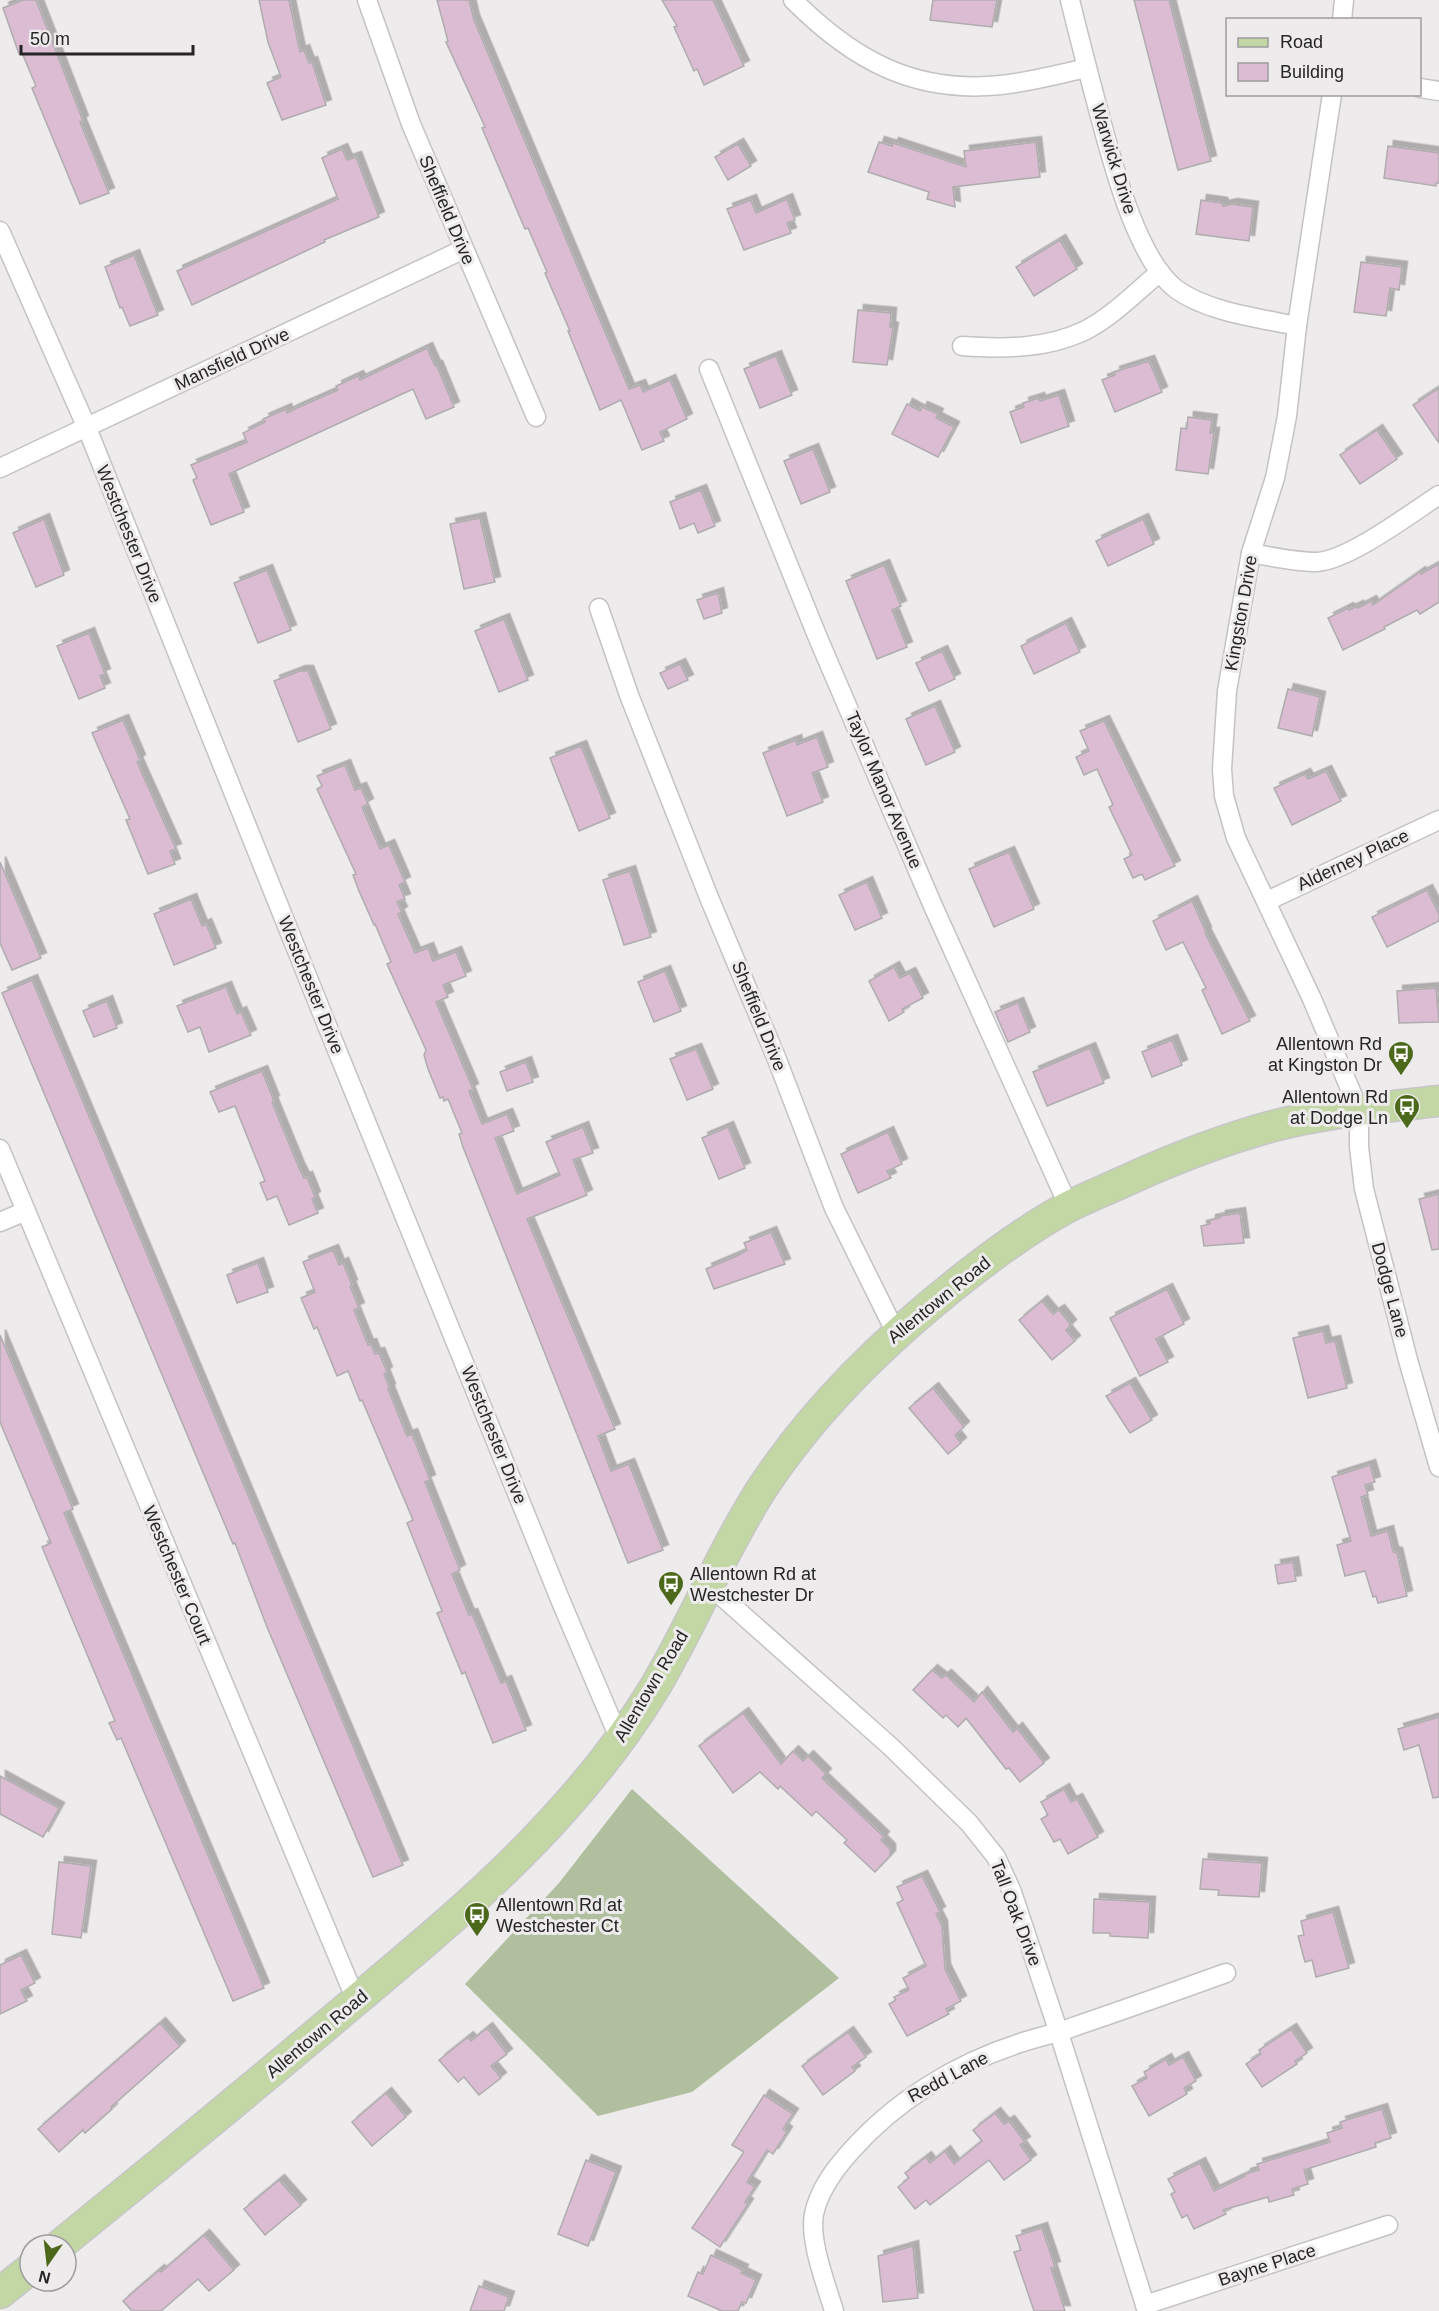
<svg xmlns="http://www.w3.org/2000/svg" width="1439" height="2311" font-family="Arial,sans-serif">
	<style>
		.forest { fill: #b0bf9e }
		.building { fill: #dcbcd3; stroke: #afacae; stroke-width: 1.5; filter: url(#shadow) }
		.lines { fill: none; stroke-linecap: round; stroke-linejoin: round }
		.street-casing { stroke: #c5c2c4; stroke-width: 21 }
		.primary-casing { stroke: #c7c6c7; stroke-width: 33 }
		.street { stroke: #fff; stroke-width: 18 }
		.primary { stroke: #c3d7a5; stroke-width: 30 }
		.labels { text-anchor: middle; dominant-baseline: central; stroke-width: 6; stroke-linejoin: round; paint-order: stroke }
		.street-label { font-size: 18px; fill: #262526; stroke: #eeebed }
		.poi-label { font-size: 18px; fill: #262526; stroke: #eeebed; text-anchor: end }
	</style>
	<defs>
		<filter id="shadow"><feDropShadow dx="5.5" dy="-5.5" stdDeviation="0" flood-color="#0004"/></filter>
	</defs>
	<rect width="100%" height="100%" fill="#eeebed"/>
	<polygon class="forest" points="632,1789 839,1978 692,2092 598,2116 465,1984 559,1883"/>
	<g class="building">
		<polygon points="23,0 36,0 83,121 80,122 109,193 80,204 32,88 36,86 22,53 19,54 3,8"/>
		<polygon points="259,0 289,0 300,52 304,50 309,63 312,62 326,105 282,120 267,83 281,77 268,42"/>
		<polygon points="437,0 469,0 474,20 629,389 640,385 643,392 670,380 687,419 660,432 664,441 642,450 621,400 600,410 568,331 570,331 545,273 547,272 528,228 525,229 482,128 485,127 446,42 448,41"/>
		<polygon points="662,0 713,0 744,66 704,85 697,69 694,71 674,27 677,26"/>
		<polygon points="933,0 997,0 992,27 930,20"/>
		<polygon points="1134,0 1169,0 1211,161 1178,170"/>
		<polygon points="879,142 892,146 893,143 966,167 964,151 1036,142 1040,177 953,187 955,207 927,199 929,192 868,172"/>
		<polygon points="738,144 751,166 728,180 715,157"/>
		<polygon points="1388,146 1439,153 1439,183 1436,183 1436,186 1384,178"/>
		<polygon points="342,149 347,160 356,157 379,217 324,240 325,242 192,305 177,271 338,199 322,158"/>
		<polygon points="787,199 795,220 787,223 791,233 744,250 727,209 751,200 756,213"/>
		<polygon points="1201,200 1222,203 1223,206 1232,204 1253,207 1249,241 1196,234"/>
		<polygon points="1060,240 1077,269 1034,296 1016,267"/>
		<polygon points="134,255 158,315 130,326 122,307 120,308 105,267"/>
		<polygon points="1361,262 1402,267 1399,290 1390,288 1386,316 1354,312"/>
		<polygon points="858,310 891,313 890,327 893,328 887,365 853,362"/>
		<polygon points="427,348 435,366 437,366 454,407 426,419 413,389 229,474 244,512 211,525 193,480 197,478 191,465 247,442 243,433 265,422 263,419 286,409 287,413 297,408 338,390 336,386 358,376 360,380"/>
		<polygon points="776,356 792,395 760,408 744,369"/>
		<polygon points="1149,361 1162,392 1115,412 1102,380 1115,375 1114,372"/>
		<polygon points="1439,388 1439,443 1413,405"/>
		<polygon points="1059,395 1069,426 1021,443 1010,412 1024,407 1023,403 1039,398 1040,401"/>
		<polygon points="907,404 920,411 922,407 938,414 936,418 954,427 938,457 892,434"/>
		<polygon points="1188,417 1212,420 1210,433 1214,433 1208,474 1176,470 1181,428 1187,429"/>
		<polygon points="1377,430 1397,459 1360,484 1340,455"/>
		<polygon points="813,449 830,492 801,504 784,461"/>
		<polygon points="701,490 715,526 698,533 694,523 680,529 670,502"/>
		<polygon points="480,518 495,582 464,589 450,524"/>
		<polygon points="44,519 64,575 36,587 13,533"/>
		<polygon points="1143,519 1154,544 1108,566 1096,541"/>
		<polygon points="1439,564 1439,602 1420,614 1417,610 1384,627 1385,629 1343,650 1328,618 1348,608 1349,610 1358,606 1358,608 1371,601 1373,605 1420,572 1421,574"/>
		<polygon points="884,565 901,606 892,610 907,647 877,659 846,581"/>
		<polygon points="267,570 291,630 258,643 234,583"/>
		<polygon points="718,593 722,613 704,619 697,600"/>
		<polygon points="504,619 528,680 499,692 475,631"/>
		<polygon points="1066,623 1080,652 1034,674 1021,646"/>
		<polygon points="89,633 105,674 100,676 105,688 79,699 57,646"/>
		<polygon points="942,651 955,679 929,691 916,663"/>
		<polygon points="680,664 688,680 668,689 660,673"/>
		<polygon points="300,671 308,671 331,729 298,742 274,681"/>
		<polygon points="1288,689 1320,697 1312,736 1278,728"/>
		<polygon points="935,706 955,752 926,765 906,719"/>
		<polygon points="123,720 140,760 137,762 176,849 170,851 175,864 148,874 126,820 130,819 92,733"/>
		<polygon points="1104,721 1175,866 1145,880 1142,874 1133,878 1124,859 1132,855 1109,807 1113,805 1097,769 1084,775 1076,757 1089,751 1080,731"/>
		<polygon points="817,737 828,767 812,773 823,802 787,816 763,753 796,740 797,745"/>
		<polygon points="581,746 610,818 579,831 550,758"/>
		<polygon points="345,765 355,790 361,788 368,804 362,807 380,849 389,845 405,882 399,885 405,899 397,902 402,912 398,914 415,953 428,948 433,961 456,952 466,976 443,985 448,997 436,1002 473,1089 469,1091 482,1124 507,1114 514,1131 495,1138 517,1194 560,1175 546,1142 583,1127 593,1153 573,1160 587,1195 527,1219 615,1429 598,1436 611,1471 629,1464 663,1550 628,1563 463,1147 459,1134 462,1133 448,1099 444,1101 443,1097 440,1098 428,1069 424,1055 426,1050 387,964 391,962 375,924 374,925 359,891 353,875 356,874 317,789 322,786 317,776"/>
		<polygon points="1326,771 1341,801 1292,825 1274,788 1305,774 1308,779"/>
		<polygon points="1009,852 1034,909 994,927 969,869"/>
		<polygon points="0,862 41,958 12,970 0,943"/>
		<polygon points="630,871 651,937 624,945 603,880"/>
		<polygon points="867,882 882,918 855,930 839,895"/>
		<polygon points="1427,890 1439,914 1439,921 1387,947 1372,917"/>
		<polygon points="191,899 202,926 206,924 216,948 174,965 154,914"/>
		<polygon points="1192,901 1206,932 1205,933 1250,1021 1222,1034 1202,990 1206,988 1183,942 1166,950 1153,921"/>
		<polygon points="894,967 900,978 910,973 923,998 902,1009 904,1012 889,1021 869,981"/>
		<polygon points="665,971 681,1011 654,1022 638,982"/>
		<polygon points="32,980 403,1865 373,1877 267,1627 235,1543 233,1544 2,993"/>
		<polygon points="226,987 237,1014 241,1012 251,1035 209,1052 200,1027 188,1032 177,1006"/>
		<polygon points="1436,988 1439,1022 1399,1023 1397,991"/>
		<polygon points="107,1001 117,1028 94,1037 83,1011"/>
		<polygon points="1018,1003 1030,1032 1008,1042 995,1012"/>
		<polygon points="1172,1040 1182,1065 1152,1077 1142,1052"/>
		<polygon points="1090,1048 1104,1083 1047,1106 1033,1072"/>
		<polygon points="696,1049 713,1089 687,1100 670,1059"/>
		<polygon points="526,1062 533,1082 507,1091 500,1072"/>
		<polygon points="262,1071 274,1101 272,1102 299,1168 304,1178 307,1177 315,1197 312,1199 318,1213 289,1225 277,1196 267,1200 260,1183 265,1181 235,1106 219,1112 210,1092"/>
		<polygon points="728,1127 745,1168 719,1179 702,1138"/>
		<polygon points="888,1132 902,1164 887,1171 891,1178 858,1193 841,1154"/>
		<polygon points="1439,1194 1439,1249 1432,1250 1419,1199"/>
		<polygon points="1240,1213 1244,1243 1204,1246 1201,1226 1210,1224 1210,1220 1220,1218 1220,1216"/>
		<polygon points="771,1232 785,1264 714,1289 706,1269 739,1255 747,1250 744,1243"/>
		<polygon points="333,1250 339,1265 343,1263 352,1285 350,1286 359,1308 354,1310 368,1345 371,1344 375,1354 379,1353 387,1372 384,1374 390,1389 388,1389 407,1436 412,1434 430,1480 425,1482 460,1570 452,1574 469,1615 472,1614 501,1683 506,1681 526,1730 493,1743 465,1672 462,1674 437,1613 442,1611 407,1523 413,1520 362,1400 360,1401 348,1371 337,1376 317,1327 314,1329 301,1298 315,1292 303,1262"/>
		<polygon points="258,1263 268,1292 237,1303 227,1275"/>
		<polygon points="1167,1289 1184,1324 1156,1339 1168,1362 1140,1376 1110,1318"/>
		<polygon points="1042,1301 1053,1314 1059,1310 1071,1325 1066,1330 1075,1341 1052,1360 1019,1320"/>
		<polygon points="1323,1331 1326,1343 1335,1341 1347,1388 1308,1398 1293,1338"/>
		<polygon points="0,1335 73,1509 64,1513 264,1988 233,2001 121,1738 117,1740 109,1723 115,1721 42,1547 51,1543 0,1422"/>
		<polygon points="1130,1383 1152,1420 1130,1433 1106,1396"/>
		<polygon points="933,1388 964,1427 955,1435 961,1443 948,1454 909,1408"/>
		<polygon points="1370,1465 1375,1482 1365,1485 1368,1495 1361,1497 1371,1536 1388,1531 1393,1552 1397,1553 1407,1596 1378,1603 1376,1596 1373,1597 1365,1571 1345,1576 1337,1545 1351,1541 1332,1477"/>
		<polygon points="1293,1562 1296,1581 1278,1584 1275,1565"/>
		<polygon points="932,1670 942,1678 946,1675 974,1702 982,1692 1013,1732 1017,1728 1044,1763 1020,1782 1009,1768 1006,1769 966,1718 958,1727 946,1715 943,1718 913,1690"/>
		<polygon points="743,1713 781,1764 793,1751 803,1761 808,1756 826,1774 822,1778 884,1837 881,1840 890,1849 890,1856 875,1872 844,1843 847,1840 816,1811 812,1816 780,1786 778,1789 760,1772 733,1793 699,1746"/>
		<polygon points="1439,1717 1439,1797 1433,1798 1419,1745 1404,1750 1398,1729"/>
		<polygon points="0,1776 59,1808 43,1837 0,1814"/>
		<polygon points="1064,1789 1071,1802 1077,1799 1098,1837 1068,1854 1060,1839 1054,1842 1041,1819 1048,1815 1041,1802"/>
		<polygon points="1203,1859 1262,1863 1259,1897 1218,1895 1219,1890 1200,1889"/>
		<polygon points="59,1862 91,1866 81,1938 52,1934"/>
		<polygon points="922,1876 940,1912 936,1914 942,1926 945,1969 961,2001 946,2009 949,2014 907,2036 889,2004 896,2000 894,1997 909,1990 903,1978 926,1966 897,1903 903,1900 897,1887"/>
		<polygon points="1094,1899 1150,1902 1148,1938 1110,1936 1110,1933 1093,1933"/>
		<polygon points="1333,1912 1349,1968 1316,1977 1312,1960 1305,1962 1298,1936 1304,1935 1301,1921"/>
		<polygon points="21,1955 35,1983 21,1990 27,2001 0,2014 0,1965"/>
		<polygon points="160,2023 180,2046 111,2107 112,2109 85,2133 83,2130 59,2152 38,2129"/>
		<polygon points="487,2028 507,2054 491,2066 501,2078 479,2095 464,2077 458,2082 439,2060 468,2037 471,2041"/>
		<polygon points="1291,2029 1307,2053 1295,2061 1297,2064 1262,2087 1246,2064 1261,2054 1259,2050"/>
		<polygon points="848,2032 866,2057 852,2067 855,2071 823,2095 802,2066"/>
		<polygon points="1183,2057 1196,2081 1184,2088 1187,2094 1149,2116 1132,2086 1147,2078 1144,2072 1166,2059 1169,2065"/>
		<polygon points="386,2093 406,2117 372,2146 352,2122"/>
		<polygon points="764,2095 793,2114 783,2129 787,2132 773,2154 767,2150 747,2182 755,2187 745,2202 748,2204 720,2247 692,2228 744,2152 732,2145"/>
		<polygon points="1382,2109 1391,2138 1375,2143 1376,2147 1304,2170 1308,2184 1292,2189 1294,2195 1269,2202 1268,2197 1223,2210 1226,2214 1194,2229 1187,2215 1182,2218 1171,2194 1175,2192 1168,2179 1200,2163 1214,2191 1245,2176 1245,2174 1259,2170 1257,2164 1330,2142 1327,2133 1342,2128 1340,2122"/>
		<polygon points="995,2113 1004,2124 1009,2121 1025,2142 1020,2145 1031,2160 1004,2180 989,2160 930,2205 926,2200 915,2209 898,2187 909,2178 905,2173 926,2157 930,2163 945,2151 954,2164 982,2141 973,2130"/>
		<polygon points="586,2160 616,2172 588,2246 558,2234"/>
		<polygon points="279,2180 301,2205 265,2235 244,2209"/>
		<polygon points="1042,2228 1055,2267 1051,2268 1065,2311 1034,2311 1014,2252 1021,2250 1016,2236"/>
		<polygon points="204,2235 234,2270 209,2291 198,2279 161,2311 132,2311 123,2301 159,2270 161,2272"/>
		<polygon points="913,2246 918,2298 883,2302 878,2256"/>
		<polygon points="711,2255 743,2270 741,2273 756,2280 746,2303 742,2302 738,2311 722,2311 688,2296 698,2272 703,2274"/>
		<polygon points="479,2286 509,2297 504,2311 470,2311"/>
	</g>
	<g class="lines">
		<defs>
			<g id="street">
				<polyline points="367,0 411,124 536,417"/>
				<path d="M 793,0 C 853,60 914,94 1001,85 C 1030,82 1059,74 1087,68"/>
				<path d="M 1070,0 C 1080,41 1091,83 1102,124 C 1114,168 1138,260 1176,289 C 1207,312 1260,318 1297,326"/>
				<polyline points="1342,20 1344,0"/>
				<polyline points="1420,88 1439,91"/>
				<polyline points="1332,94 1297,326 1287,416 1275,478 1251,553 1245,587 1227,691 1222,769 1224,796 1236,838 1312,999 1359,1110 1359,1147 1364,1189 1408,1360 1439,1467"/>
				<polyline points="0,231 87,428 328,1028 562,1604 620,1740"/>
				<path d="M 962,346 C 1003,349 1046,349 1084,331 C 1112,317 1136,292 1160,272"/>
				<polyline points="709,369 818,638 933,906 1069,1207"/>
				<polyline points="0,468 464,249"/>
				<path d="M 1251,553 C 1273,557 1295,562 1317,562 C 1349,560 1410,514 1439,495"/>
				<polyline points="599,608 629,695 710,900 776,1057 834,1208 896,1333"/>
				<polyline points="1267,901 1439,820"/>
				<polyline points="0,1149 356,2000"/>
				<polyline points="0,1222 26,1211"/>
				<polyline points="709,1585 891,1747 969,1823 996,1857 1012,1892 1059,2033 1147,2311"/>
				<polyline points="1145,2305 1388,2225"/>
				<path d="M 834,2311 C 826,2284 809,2241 814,2214 C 819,2190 834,2170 850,2152 C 895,2101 955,2064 1020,2043 C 1038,2037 1058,2033 1076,2026 C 1126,2009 1176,1991 1226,1973"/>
			</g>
			<g id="primary">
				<path d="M 60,2245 C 159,2165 257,2084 354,2002 C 428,1940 502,1879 566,1806 C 599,1769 629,1730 655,1687 C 693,1623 721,1553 761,1490 C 815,1407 888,1337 966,1276 C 998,1251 1031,1227 1066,1208 C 1085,1198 1106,1190 1125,1181 C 1173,1159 1222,1140 1273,1126 C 1327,1112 1384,1107 1439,1101"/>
				<polyline points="0,2293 30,2269"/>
			</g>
		</defs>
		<use href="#street" class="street-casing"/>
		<use href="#primary" class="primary-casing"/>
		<use href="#street" class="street"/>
		<use href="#primary" class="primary"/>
	</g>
	<defs>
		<symbol id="bus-pin" viewBox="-11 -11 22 30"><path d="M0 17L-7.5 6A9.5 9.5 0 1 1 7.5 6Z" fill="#4c681a" stroke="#eeebed"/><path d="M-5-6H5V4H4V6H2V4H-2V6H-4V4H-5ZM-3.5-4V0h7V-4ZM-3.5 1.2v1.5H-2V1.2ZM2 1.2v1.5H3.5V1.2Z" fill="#fff"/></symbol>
	</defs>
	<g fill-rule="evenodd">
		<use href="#bus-pin" x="1386" y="1039" width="30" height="40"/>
		<use href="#bus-pin" x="1392" y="1092" width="30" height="40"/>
		<use href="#bus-pin" x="656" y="1569" width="30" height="40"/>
		<use href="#bus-pin" x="462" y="1900" width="30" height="40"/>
	</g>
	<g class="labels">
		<g class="street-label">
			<text transform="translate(1114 159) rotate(73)">Warwick Drive</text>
			<text transform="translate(447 210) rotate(67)">Sheffield Drive</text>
			<text transform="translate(232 359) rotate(-25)">Mansfield Drive</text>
			<text transform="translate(129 534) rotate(68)">Westchester Drive</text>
			<text transform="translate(1241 613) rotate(-80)">Kingston Drive</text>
			<text transform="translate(884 790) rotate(67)">Taylor Manor Avenue</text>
			<text transform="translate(1353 860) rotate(-25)">Alderney Place</text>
			<text transform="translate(311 985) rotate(68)">Westchester Drive</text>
			<text transform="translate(759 1016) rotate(68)">Sheffield Drive</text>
			<text transform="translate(1390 1290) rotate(75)">Dodge Lane</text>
			<text transform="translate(939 1300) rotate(-39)">Allentown Road</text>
			<text transform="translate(494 1435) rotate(68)">Westchester Drive</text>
			<text transform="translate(177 1575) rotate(67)">Westchester Court</text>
			<text transform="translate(651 1686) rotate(-59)">Allentown Road</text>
			<text transform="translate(1016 1913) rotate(69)">Tall Oak Drive</text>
			<text transform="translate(317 2034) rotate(-40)">Allentown Road</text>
			<text transform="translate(948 2077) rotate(-28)">Redd Lane</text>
			<text transform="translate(1267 2265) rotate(-18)">Bayne Place</text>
		</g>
		<g class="poi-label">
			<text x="1382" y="1044">Allentown Rd<tspan x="1382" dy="21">at Kingston Dr</tspan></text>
			<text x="1388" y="1097">Allentown Rd<tspan x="1388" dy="21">at Dodge Ln</tspan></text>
			<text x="690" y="1574" text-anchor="start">Allentown Rd at<tspan x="690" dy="21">Westchester Dr</tspan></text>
			<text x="496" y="1905" text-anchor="start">Allentown Rd at<tspan x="496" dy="21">Westchester Ct</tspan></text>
		</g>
	</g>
	<rect x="1226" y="18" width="195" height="78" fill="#eeebed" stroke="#9e9c9d" stroke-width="1.5"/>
	<rect x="1238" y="38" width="30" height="9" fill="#c3d7a5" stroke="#9e9c9d" stroke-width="1.5"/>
	<text x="1280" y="48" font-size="18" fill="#262526">Road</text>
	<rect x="1238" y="63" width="30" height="18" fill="#dcbcd3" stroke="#9e9c9d" stroke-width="1.5"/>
	<text x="1280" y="78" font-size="18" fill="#262526">Building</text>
	<g transform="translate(48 2263) rotate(194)"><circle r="28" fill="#eeebed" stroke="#9e9c9d" stroke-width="1.5"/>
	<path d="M0-4.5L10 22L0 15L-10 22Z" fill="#4c681a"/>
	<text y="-9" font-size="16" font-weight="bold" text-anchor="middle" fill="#262526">N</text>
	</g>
	<path d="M21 45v9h172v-9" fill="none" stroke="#262526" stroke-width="3"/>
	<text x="30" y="45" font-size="18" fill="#262526" stroke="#eeebed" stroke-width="4.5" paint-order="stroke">50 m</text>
</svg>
